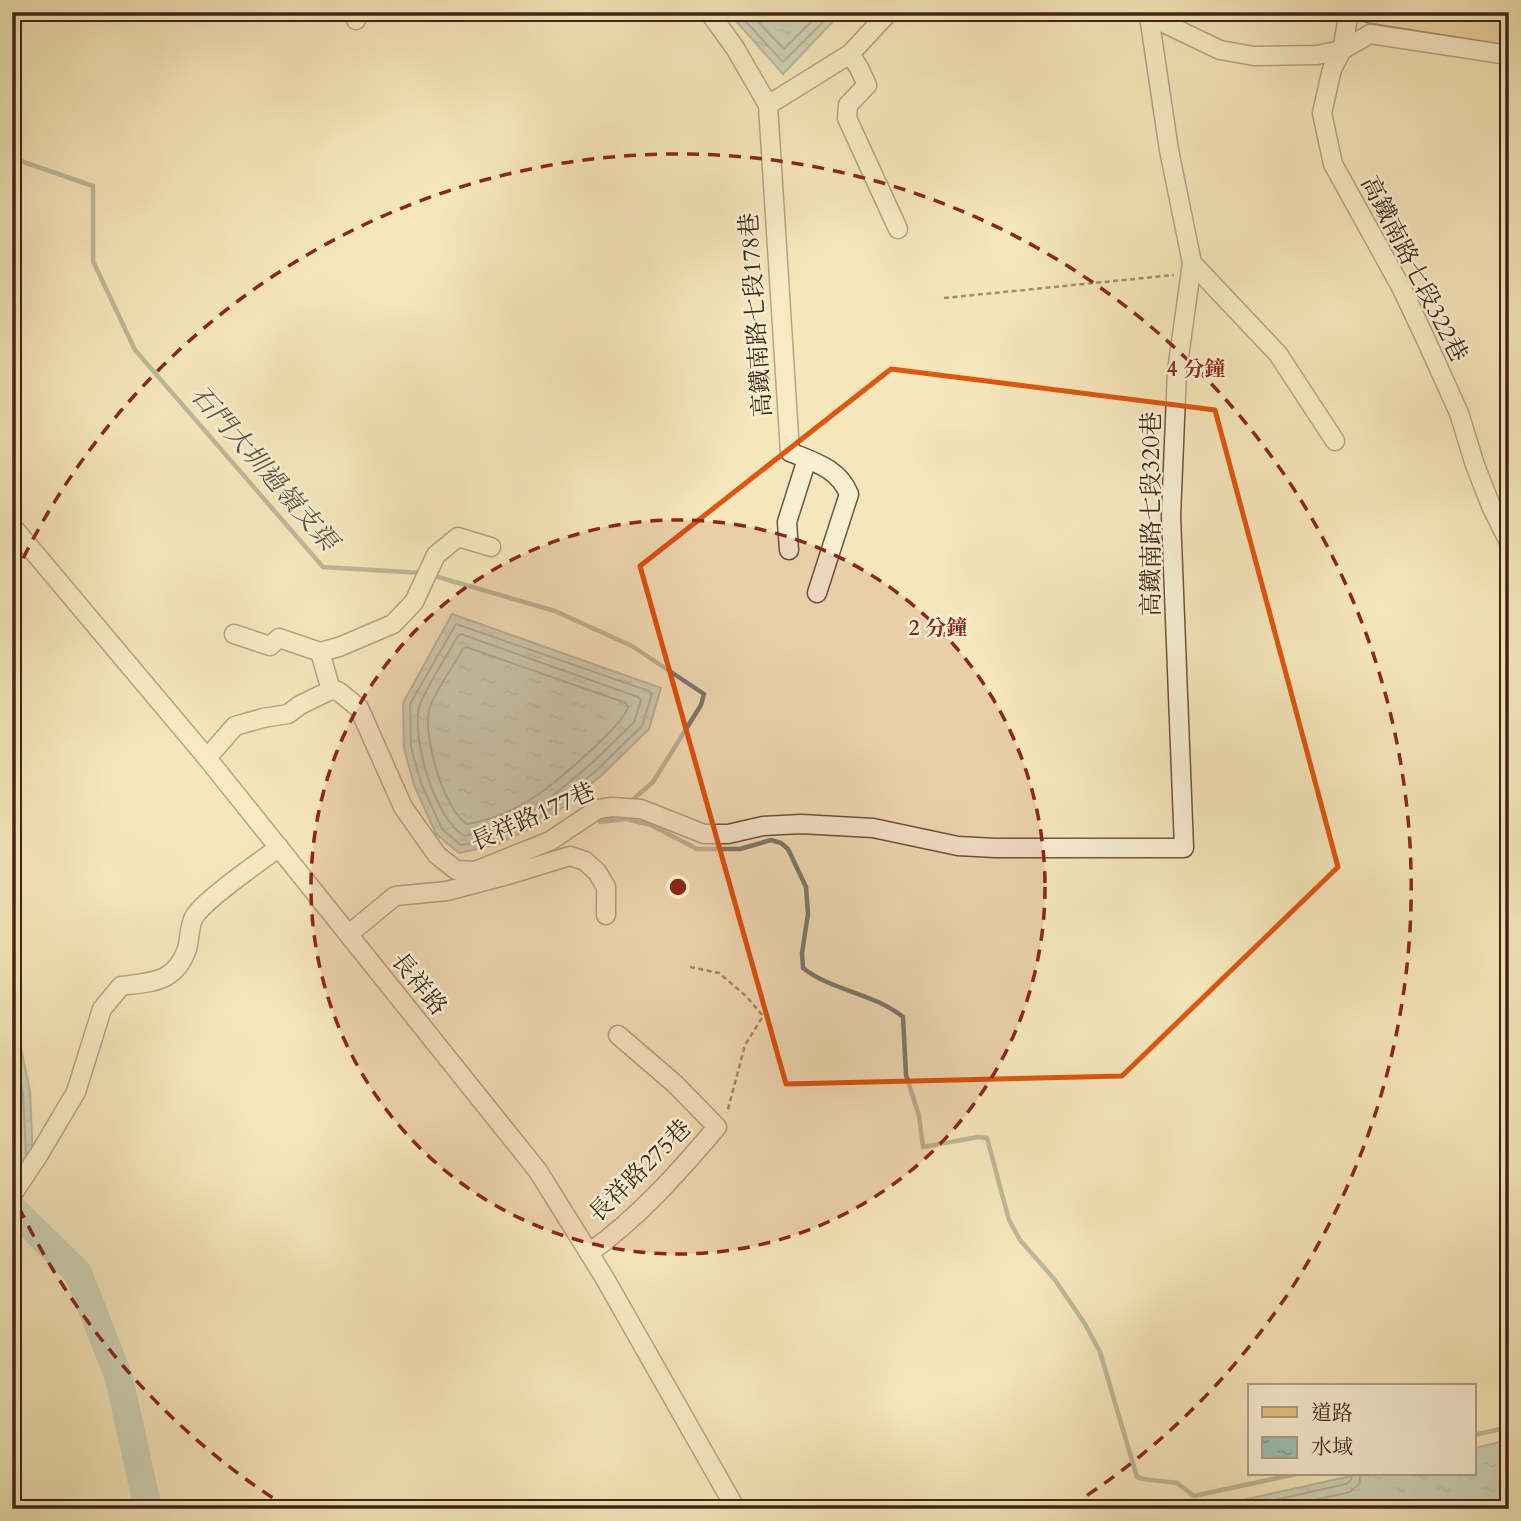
<svg xmlns="http://www.w3.org/2000/svg" width="1521" height="1521" font-family="Cardo,'Noto Serif TC',serif">
	<style>
		.water { fill: url(#water-ripples); stroke: #788174; stroke-width: 2 }
		.lines { fill: none; stroke-linecap: round; stroke-linejoin: round }
		.shore { stroke: #6f7264; stroke-width: 2 }
		.stream { stroke: #788174; stroke-width: 4.5 }
		.river { stroke: #9dbfb4; stroke-width: 28 }
		.minor-casing { stroke: #6e553e; stroke-width: 21 }
		.major-casing { stroke: #412414; stroke-width: 24 }
		.path { stroke: #412414; stroke-width: 2.5; stroke-dasharray: 5 3.5; stroke-linecap: butt }
		.minor { stroke: #f8efd3; stroke-width: 18 }
		.major { stroke: #eac47e; stroke-width: 21 }
		.marked { fill: none; stroke: #e0560c; stroke-width: 5; stroke-linejoin: round }
		.ring { fill: none; stroke: #8f2418; stroke-width: 3.5; stroke-dasharray: 12 9 }
		.labels { text-anchor: middle; dominant-baseline: central; stroke-width: 5; stroke-linejoin: round; paint-order: stroke }
		.street-label { font-size: 24px; fill: #412414; stroke: #f8efd3 }
		.water-label { font-size: 26px; font-style: italic; fill: #5d5244; stroke: #f8efd3 }
		.centre { fill: #8f2418; stroke: #f8efd3; stroke-width: 3.5 }
		.ring-label { font-size: 21px; text-anchor: middle; font-weight: bold; fill: #8f2418; stroke: #f8efd3; stroke-width: 5; stroke-linejoin: round; paint-order: stroke }
	</style>
	<defs>
		<pattern id="water-ripples" width="26" height="14" patternUnits="userSpaceOnUse" patternTransform="scale(1.75)"><rect width="26" height="14" fill="#9dbfb4"/><path d="M2 4q2-2 4 0t4 0M15 11q2-2 4 0t4 0" fill="none" stroke="#829b91"/></pattern>
	</defs>
	<rect width="100%" height="100%" fill="#f5e7bb"/>
	<filter id="stains"><feTurbulence type="fractalNoise" baseFrequency=".00286" numOctaves="4"/><feColorMatrix values="0 0 0 0 .2 0 0 0 0 .09 0 0 0 0 .02 0 0 0 .5 -.17"/></filter>
	<radialGradient id="worn" r=".72"><stop offset=".6" stop-color="#630" stop-opacity="0"/><stop offset="1" stop-color="#630" stop-opacity=".3"/></radialGradient>
	<g class="water">
		<polygon points="728,12 842,12 783,74"/>
		<polygon points="452,614 661,688 649,729 603,774 550,818 499,844 459,853 436,834 414,785 404,748 403,703"/>
		<polygon points="12,1004 30,1092 33,1159 12,1190"/>
		<polygon points="1509,1440 1509,1509 1221,1509 1221,1505 1360,1474 1474,1474 1474,1448"/>
	</g>
	<g class="lines">
		<g class="shore">
			<polyline points="737,12 783,62 833,12"/>
			<polyline points="749,12 784,49 821,12"/>
			<polygon points="456,624 649,691 652,694 642,726 598,769 547,812 497,838 461,845 442,829 421,783 411,747 410,704"/>
			<path d="M 461,634 L 638,697 L 641,700 L 634,722 L 592,763 L 542,805 L 494,829 L 464,836 C 435,818 412,741 419,708 C 422,694 449,652 458,636 Z"/>
			<path d="M 466,647 L 626,703 L 628,707 C 623,726 555,783 536,796 C 515,810 491,820 467,824 C 444,811 421,732 430,707 C 438,687 452,668 463,649 Z"/>
			<polyline points="12,1039 23,1093 26,1155"/>
			<polyline points="12,1083 17,1153 12,1162"/>
			<polyline points="1235,1509 1346,1484 1351,1480 1352,1474"/>
			<polyline points="1275,1509 1350,1492 1359,1484 1361,1474"/>
		</g>
		<g class="stream">
			<polyline points="12,158 93,186 93,261 135,350 323,567 422,573"/>
			<polyline points="431,575 555,611 632,646 704,694 701,705 653,782 630,802"/>
			<path d="M 616,814 L 600,822 L 626,819 L 651,825 L 697,849 L 740,849 L 771,840 L 781,843 L 788,849 L 806,887 L 808,914 L 802,953 L 803,968 C 832,991 874,993 903,1017 L 906,1075 L 919,1116 L 923,1147 L 978,1137 L 987,1138 L 1009,1220 L 1020,1240 L 1055,1280 L 1085,1324 L 1100,1352 L 1137,1477 L 1143,1479 L 1177,1483 L 1194,1496 L 1296,1474"/>
			<polyline points="1474,1435 1509,1427"/>
		</g>
		<polyline class="river" points="12,1208 78,1273 119,1378 148,1509"/>
		<defs>
			<g id="minor">
				<path d="M 709,12 L 735,48 L 768,105 L 790,452 C 814,462 838,468 849,494 L 817,593"/>
				<polyline points="1349,12 1342,50 1332,69 1322,113 1333,164 1402,289 1426,340 1459,413 1475,465 1491,506 1509,542"/>
				<polyline points="1149,16 1220,50 1254,56 1317,55 1342,50 1370,34 1509,55"/>
				<polyline points="356,20 359,12"/>
				<polyline points="850,54 859,68 867,85 848,105 847,118 898,229"/>
				<polyline points="768,105 850,54 889,12"/>
				<polyline points="1192,263 1278,354 1335,441"/>
				<polyline points="12,526 207,758 538,1171 604,1277 736,1509"/>
				<polyline points="789,550 787,522 807,459"/>
				<polyline points="234,634 270,646 279,638 320,652 339,647 393,624 414,602 436,555 458,537 491,547"/>
				<polyline points="320,652 331,690"/>
				<polyline points="207,758 235,726 263,718 288,714 300,705 331,690 338,691 359,708 403,807 437,855 456,870 475,871 550,841 598,809 612,807 641,809 704,834 728,834 763,826 801,824 873,828 958,846 995,848 1184,848 1171,516 1177,371 1192,263 1169,150 1149,16 1142,12"/>
				<polyline points="349,934 395,896 447,891 508,875 570,856 585,861 597,872 606,887 606,915"/>
				<path d="M 12,1195 L 38,1156 L 76,1092 L 102,1009 L 121,986 C 152,982 175,983 187,949 C 190,939 189,926 194,917 C 206,898 259,863 279,847"/>
				<path d="M 589,1253 C 638,1218 678,1173 717,1127 L 675,1084 L 618,1035"/>
			</g>
			<polyline id="major" points="1370,12 1509,34"/>
		</defs>
		<use href="#minor" class="minor-casing"/>
		<use href="#major" class="major-casing"/>
		<g class="path">
			<polyline points="944,298 1174,275"/>
			<polyline points="690,967 719,973 746,996 763,1016 745,1045 727,1113"/>
		</g>
		<use href="#minor" class="minor"/>
		<use href="#major" class="major"/>
	</g>
	<path d="M0 0H1521V1521H0ZM 891,369 L 1215,410 L 1338,867 L 1122,1076 L 786,1084 L 640,566 Z" fill="#f5e7bb" fill-opacity=".55" fill-rule="evenodd"/>
	<path class="marked" d="M 891,369 L 1215,410 L 1338,867 L 1122,1076 L 786,1084 L 640,566 Z"/>
	<circle cx="678" cy="887" r="367" fill="#8f2418" fill-opacity=".12"/>
	<g class="ring">
		<circle cx="678" cy="887" r="367"/>
		<path d="M290 1509A733 733 0 0 1 14 1197M14 577A733 733 0 1 1 1066 1509"/>
	</g>
	<g class="labels">
		<g class="street-label">
			<text transform="translate(1414 269) rotate(63)">高鐵南路七段322巷</text>
			<text transform="translate(756 315) rotate(-94)">高鐵南路七段178巷</text>
			<text transform="translate(1151 514) rotate(-90)">高鐵南路七段320巷</text>
			<text transform="translate(533 817) rotate(-24)">長祥路177巷</text>
			<text transform="translate(419 984) rotate(51)">長祥路</text>
			<text transform="translate(640 1171) rotate(-45)">長祥路275巷</text>
		</g>
		<g class="water-label">
			<text transform="translate(264 468) rotate(49)">石門大圳過嶺支渠</text>
		</g>
	</g>
	<circle cx="678" cy="887" r="10" class="centre"/>
	<g class="ring-label">
		<text x="1196" y="376">4 分鐘</text>
		<text x="938" y="635">2 分鐘</text>
	</g>
	<rect width="1521" height="1521" fill="none" stroke="#f5e7bb" stroke-width="42"/>
	<rect x="14" y="14" width="1493" height="1493" fill="none" stroke="#412414" stroke-width="3.5"/>
	<rect x="21" y="21" width="1479" height="1479" fill="none" stroke="#412414" stroke-width="2"/>
	<rect x="1248" y="1384" width="228" height="91" fill="#f8efd3" stroke="#af9e87" stroke-width="2"/>
	<rect x="1262" y="1407" width="35" height="10" fill="#eac47e" stroke="#af9e87" stroke-width="2"/>
	<text x="1311" y="1420" font-size="21" fill="#412414">道路</text>
	<rect x="1262" y="1437" width="35" height="21" fill="url(#water-ripples)" stroke="#af9e87" stroke-width="2"/>
	<text x="1311" y="1454" font-size="21" fill="#412414">水域</text>
	<rect width="100%" height="100%" filter="url(#stains)"/>
	<rect width="100%" height="100%" fill="url(#worn)"/>
</svg>
